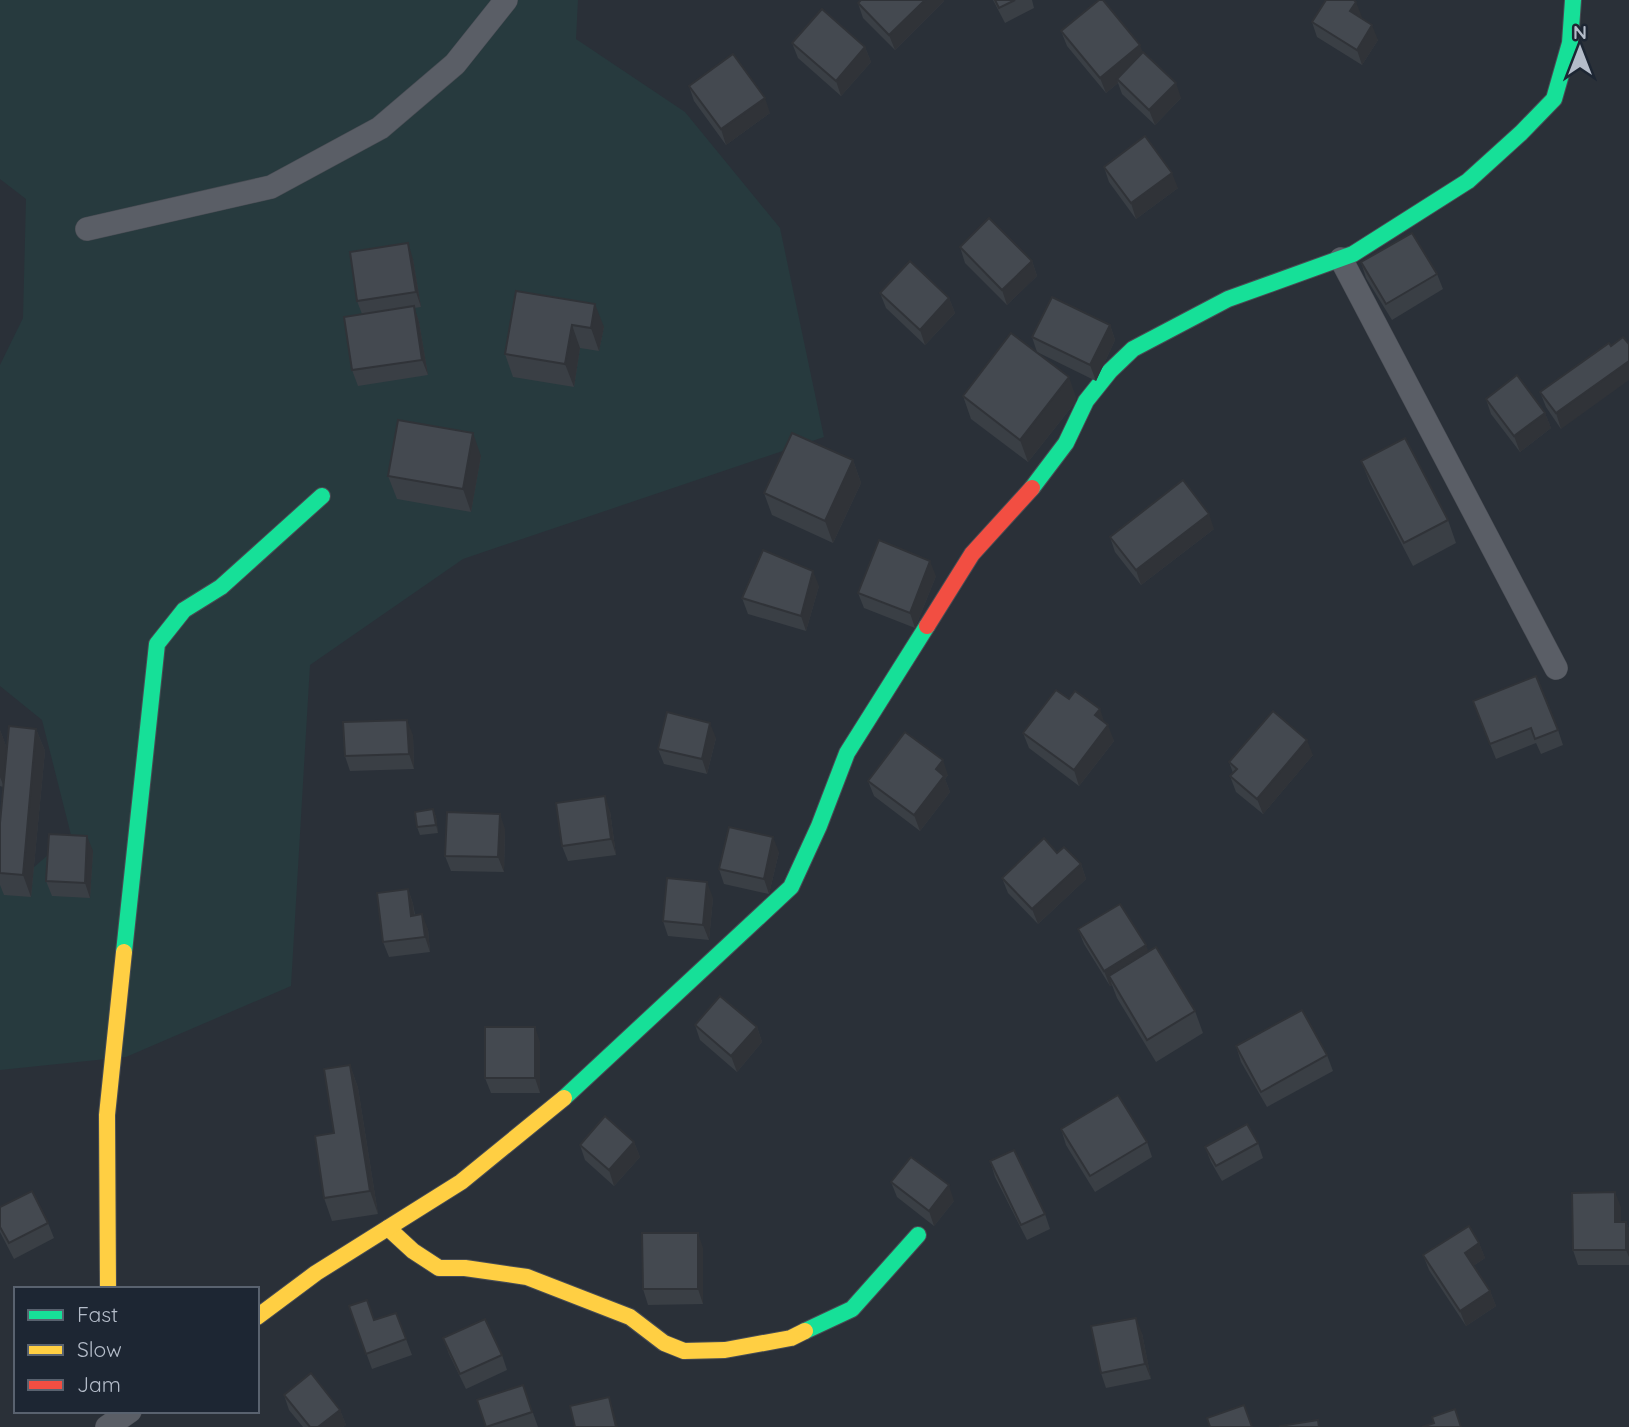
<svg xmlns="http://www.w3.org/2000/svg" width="1629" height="1427" font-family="Quicksand,sans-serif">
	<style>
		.green { fill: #273a3e }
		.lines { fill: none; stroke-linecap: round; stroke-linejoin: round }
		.street-casing { stroke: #484c53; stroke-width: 24 }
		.fast-casing { stroke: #484c53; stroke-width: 18 }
		.slow-casing { stroke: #484c53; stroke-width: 18 }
		.jam-casing { stroke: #484c53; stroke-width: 18 }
		.street { stroke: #5a5e66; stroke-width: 23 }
		.fast { stroke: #16e098; stroke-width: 16 }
		.slow { stroke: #ffcf43; stroke-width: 16 }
		.jam { stroke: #f24e42; stroke-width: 16 }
		.wall { fill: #3a3f45 }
		.shaded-wall { fill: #303338 }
		.building { fill: #444950; stroke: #303338; stroke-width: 2 }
	</style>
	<rect width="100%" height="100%" fill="#2a3038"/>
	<polygon class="green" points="0,0 578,0 576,39 685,112 780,228 824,437 463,559 310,665 291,986 126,1057 0,1070 0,879 26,874 71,835 42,720 0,686 0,365 23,318 26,199 0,179"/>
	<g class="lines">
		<defs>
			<g id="street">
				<polyline points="87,229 271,187 380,128 455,64 506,0"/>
				<polyline points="1341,259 1556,668"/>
				<polyline points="107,1427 130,1411"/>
			</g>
			<g id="fast">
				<polyline points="1032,488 1066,443 1086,401 1110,371 1133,349 1228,299 1353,254 1468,181 1521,133 1554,99 1570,43 1573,0"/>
				<polyline points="124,952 157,644 184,610 221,587 322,496"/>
				<polyline points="564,1098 791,887 819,826 847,753 927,626"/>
				<polyline points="805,1331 852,1309 918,1235"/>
			</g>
			<g id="slow">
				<polyline points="388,1228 413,1251 439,1268 465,1268 527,1277 630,1317 664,1343 684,1351 725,1350 791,1338 805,1331"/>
				<polyline points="108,1289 107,1115 124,952"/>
				<polyline points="257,1317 316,1273 461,1182 564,1098"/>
			</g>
			<polyline id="jam" points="927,626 972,554 1032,488"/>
		</defs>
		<use href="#street" class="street-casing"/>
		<use href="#fast" class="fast-casing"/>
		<use href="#slow" class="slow-casing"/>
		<use href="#jam" class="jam-casing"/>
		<use href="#street" class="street"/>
		<use href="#fast" class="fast"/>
		<use href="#slow" class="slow"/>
		<use href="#jam" class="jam"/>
	</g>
	<g class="wall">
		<polygon points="993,0 1032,0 1034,8 1005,23"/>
		<polygon points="944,1 895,50 863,18 858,3"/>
		<polygon points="1362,17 1361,18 1378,40 1362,65 1317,37 1312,22"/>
		<polygon points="1061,31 1143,52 1181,98 1155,125 1122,94 1118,83 1106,93 1067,46"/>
		<polygon points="792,43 865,47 871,62 841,96 798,58"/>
		<polygon points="689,86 770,113 726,145 694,101"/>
		<polygon points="1104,167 1178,188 1136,219 1109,182"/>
		<polygon points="960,247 1032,261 1037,276 1007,305 965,263"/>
		<polygon points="413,259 421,307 414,308 419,322 428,375 358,386 352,370 362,314 357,301"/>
		<polygon points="1361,262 1437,274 1443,289 1392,320 1366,278"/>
		<polygon points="516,291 604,327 599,351 580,348 574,387 513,377 505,354"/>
		<polygon points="880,293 949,298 955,313 925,345 886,308"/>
		<polygon points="1110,325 1115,340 1096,381 1037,352 1032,337"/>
		<polygon points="1609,343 1561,429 1546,407 1540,392"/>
		<polygon points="963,396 1077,400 1028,462 971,419"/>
		<polygon points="1486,399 1545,413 1551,428 1520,452 1491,414"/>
		<polygon points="481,456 471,512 397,499 388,476"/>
		<polygon points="853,460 861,483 833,543 772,515 764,493"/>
		<polygon points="1361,461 1448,520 1456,543 1413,566 1370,483"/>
		<polygon points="1214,529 1141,585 1115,552 1110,537"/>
		<polygon points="936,576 915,628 864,608 858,593"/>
		<polygon points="819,586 806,631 748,614 742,598"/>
		<polygon points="1069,699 1105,723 1114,741 1079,786 1029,748 1023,733"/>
		<polygon points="1473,701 1558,730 1563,745 1541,754 1536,743 1496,759"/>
		<polygon points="36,729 45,751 31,897 4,895 0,885 0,822 3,787 0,786 0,730 7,749"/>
		<polygon points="413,735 414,769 350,771 345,756"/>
		<polygon points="716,738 707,774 664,764 658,749"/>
		<polygon points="1313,755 1263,814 1236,792 1230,776 1233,773 1229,762"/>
		<polygon points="948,775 945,779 950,792 920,831 874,796 868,781"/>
		<polygon points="433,809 436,817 438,833 420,835 417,827"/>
		<polygon points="610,811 616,855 568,861 562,846"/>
		<polygon points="505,829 504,872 451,871 445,856"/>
		<polygon points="93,851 90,898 52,896 46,881"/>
		<polygon points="779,852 769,894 724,884 719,869"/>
		<polygon points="1057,853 1081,864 1086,879 1038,924 1008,893 1002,878"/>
		<polygon points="408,889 413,904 415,915 428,929 430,952 389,957 383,942"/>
		<polygon points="713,898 709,940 668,936 663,921"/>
		<polygon points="1078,929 1148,952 1195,1011 1203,1033 1156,1062 1117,998 1112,985 1110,986 1084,944"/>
		<polygon points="695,1025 757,1027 762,1042 737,1072 700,1040"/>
		<polygon points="540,1042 540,1093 491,1093 485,1078"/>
		<polygon points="1236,1046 1327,1055 1333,1071 1267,1107 1241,1062"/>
		<polygon points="350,1065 358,1088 378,1214 332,1221 324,1198 334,1133"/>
		<polygon points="1061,1129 1147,1142 1152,1157 1095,1192 1066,1145"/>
		<polygon points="634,1142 640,1157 614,1186 585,1160 580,1145"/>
		<polygon points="1258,1143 1263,1158 1222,1181 1211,1162 1205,1147"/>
		<polygon points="990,1161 1045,1214 1050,1229 1027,1240 995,1177"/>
		<polygon points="891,1182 954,1201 934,1226 897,1197"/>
		<polygon points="0,1207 48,1223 54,1238 14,1259 0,1232"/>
		<polygon points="1621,1207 1621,1222 1626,1222 1629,1229 1629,1265 1578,1265 1573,1250"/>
		<polygon points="1479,1243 1485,1258 1473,1266 1490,1291 1496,1306 1466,1326 1429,1270 1423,1255"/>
		<polygon points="703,1248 703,1304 648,1305 643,1289"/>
		<polygon points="349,1306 374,1320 396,1313 412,1355 372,1369"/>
		<polygon points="1142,1333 1151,1379 1106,1388 1101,1373"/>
		<polygon points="443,1338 502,1355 507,1370 466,1389 449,1354"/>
		<polygon points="523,1385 538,1427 486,1427"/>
		<polygon points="284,1395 340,1410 346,1425 343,1427 303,1427 289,1410"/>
	</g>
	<g class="shaded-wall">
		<polygon points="925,0 944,0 944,1 895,50 889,35"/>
		<polygon points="1356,2 1362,17 1355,27 1350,11"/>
		<polygon points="1372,25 1378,40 1362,65 1357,50"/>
		<polygon points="1140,45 1146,60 1117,79 1118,83 1106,93 1100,78"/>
		<polygon points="865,47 871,62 841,96 836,81"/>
		<polygon points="1176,83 1181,98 1155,125 1149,110"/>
		<polygon points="765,98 770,113 726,145 721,129"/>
		<polygon points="1172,173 1178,188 1136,219 1131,203"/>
		<polygon points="408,243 413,259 421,307 416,292"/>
		<polygon points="1032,261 1037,276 1007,305 1002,290"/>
		<polygon points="949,298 955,313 925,345 920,330"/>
		<polygon points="595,304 604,327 599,351 591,328"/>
		<polygon points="414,306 419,322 428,375 422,360"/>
		<polygon points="572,325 580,348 574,387 565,364"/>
		<polygon points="1110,325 1115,340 1096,381 1090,365"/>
		<polygon points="1629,361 1629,380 1561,429 1556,413"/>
		<polygon points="1069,377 1077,400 1028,462 1020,440"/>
		<polygon points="1545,413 1551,428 1520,452 1514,436"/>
		<polygon points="473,433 481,456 471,512 463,489"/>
		<polygon points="853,460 861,483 833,543 825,521"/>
		<polygon points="1209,514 1214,529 1141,585 1136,570"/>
		<polygon points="930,561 936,576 915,628 910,613"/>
		<polygon points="813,571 819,586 806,631 801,616"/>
		<polygon points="1100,709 1105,724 1095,715"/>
		<polygon points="407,720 413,735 414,769 409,754"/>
		<polygon points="710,723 716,738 707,774 702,759"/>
		<polygon points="1108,725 1114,741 1079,786 1074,770"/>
		<polygon points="36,729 45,751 31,897 23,875"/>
		<polygon points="0,730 8,751 4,787 0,777"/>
		<polygon points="1307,740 1313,755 1263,814 1257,799"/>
		<polygon points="943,760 948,775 945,779 950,792 920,831 914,815 936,769"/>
		<polygon points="605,796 610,811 616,855 611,839"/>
		<polygon points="433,809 436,817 438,833 436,825"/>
		<polygon points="500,814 505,829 504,872 498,857"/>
		<polygon points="87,836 93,851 90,898 85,883"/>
		<polygon points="773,837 779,852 769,894 764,879"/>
		<polygon points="1081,864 1086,879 1038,924 1032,909"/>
		<polygon points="707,882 713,898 709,940 703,925"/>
		<polygon points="408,889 413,904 416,931 411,916"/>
		<polygon points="422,914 428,929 430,952 425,937"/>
		<polygon points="1146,945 1152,961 1109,976 1112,985 1110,986 1104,971"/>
		<polygon points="535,1027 540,1042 540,1093 535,1078"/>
		<polygon points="757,1027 762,1042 737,1072 731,1056"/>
		<polygon points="350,1065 358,1088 378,1214 370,1191"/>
		<polygon points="634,1142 640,1157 614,1186 609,1170"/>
		<polygon points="949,1185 954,1201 934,1226 929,1211"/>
		<polygon points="1615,1192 1621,1207 1621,1238 1615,1222"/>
		<polygon points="1626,1222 1629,1229 1629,1257 1626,1250"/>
		<polygon points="698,1233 703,1248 703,1304 698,1289"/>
		<polygon points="1479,1243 1485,1258 1470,1268 1465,1253"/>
		<polygon points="1490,1291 1496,1306 1466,1326 1460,1311"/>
		<polygon points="1136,1318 1142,1333 1151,1379 1145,1364"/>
		<polygon points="609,1397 614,1413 618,1427 616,1427"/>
		<polygon points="340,1410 346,1425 343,1427 318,1427"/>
	</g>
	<g class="building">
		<polygon points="861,0 925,0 889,35 858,3"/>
		<polygon points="995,0 1015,0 999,8"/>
		<polygon points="1099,0 1103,0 1140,45 1100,78 1061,31"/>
		<polygon points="1326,0 1354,0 1356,2 1350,11 1372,25 1357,50 1312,22"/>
		<polygon points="822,9 865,47 836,81 792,43"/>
		<polygon points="1143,52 1176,83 1149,110 1117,79"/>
		<polygon points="733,54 765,98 721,129 689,86"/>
		<polygon points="1145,136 1172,173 1131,203 1104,167"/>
		<polygon points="989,218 1032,261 1002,290 960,247"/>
		<polygon points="1412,233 1437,274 1386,304 1361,262"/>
		<polygon points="408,243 416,292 357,301 350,252"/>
		<polygon points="910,261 949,298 920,330 880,293"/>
		<polygon points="516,291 595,304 591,328 572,325 565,364 505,354"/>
		<polygon points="1052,297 1110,325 1090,365 1032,337"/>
		<polygon points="414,306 422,360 352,370 344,317"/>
		<polygon points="1011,333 1069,377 1020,440 963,396"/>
		<polygon points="1623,337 1629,344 1629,361 1556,413 1540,392 1609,343 1611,346"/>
		<polygon points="1517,375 1545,413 1514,436 1486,399"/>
		<polygon points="398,420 473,433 463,489 388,476"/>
		<polygon points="792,433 853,460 825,521 764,493"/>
		<polygon points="1405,438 1448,520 1404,543 1361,461"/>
		<polygon points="1183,480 1209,514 1136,570 1110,537"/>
		<polygon points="879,540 930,561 910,613 858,593"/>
		<polygon points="763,550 813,571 801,616 742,598"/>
		<polygon points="1536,676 1558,730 1535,739 1531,728 1490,744 1473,701"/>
		<polygon points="1056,690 1069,699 1075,691 1100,709 1095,715 1108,725 1074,770 1023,733"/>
		<polygon points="1273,711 1307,740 1257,799 1230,776 1237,769 1229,762"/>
		<polygon points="667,712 710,723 702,759 658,749"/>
		<polygon points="407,720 409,754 345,756 343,722"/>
		<polygon points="9,726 36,729 23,875 0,873 0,823"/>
		<polygon points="905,732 943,760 936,769 944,776 914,815 868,781"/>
		<polygon points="605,796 611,839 562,846 556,803"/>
		<polygon points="433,809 436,825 417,827 415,812"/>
		<polygon points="447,812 500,814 498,857 445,856"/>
		<polygon points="729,827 773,837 764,879 719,869"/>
		<polygon points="49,834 87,836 85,883 46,881"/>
		<polygon points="1044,838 1057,853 1064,847 1081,864 1032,909 1002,878"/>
		<polygon points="667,878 707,882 703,925 663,921"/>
		<polygon points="408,889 411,916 422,914 425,937 383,942 377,893"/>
		<polygon points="1120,904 1146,945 1104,971 1078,929"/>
		<polygon points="1156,947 1195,1011 1147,1040 1109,976"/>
		<polygon points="720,996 757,1027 731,1056 695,1025"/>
		<polygon points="1302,1010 1327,1055 1261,1092 1236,1046"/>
		<rect x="485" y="1027" width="50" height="51"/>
		<polygon points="350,1065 370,1191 324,1198 315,1136 334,1133 324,1069"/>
		<polygon points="1118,1095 1147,1142 1090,1176 1061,1129"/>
		<polygon points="605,1116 634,1142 609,1170 580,1145"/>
		<polygon points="1247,1124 1258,1143 1216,1166 1205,1147"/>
		<polygon points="1014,1150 1045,1214 1021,1225 990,1161"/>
		<polygon points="911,1157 949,1185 929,1211 891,1182"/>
		<polygon points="32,1191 48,1223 9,1243 0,1227 0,1207"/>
		<polygon points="1615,1192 1615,1222 1626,1222 1626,1250 1573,1250 1572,1193"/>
		<polygon points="1469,1226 1479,1243 1465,1253 1490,1291 1460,1311 1423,1255"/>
		<polygon points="642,1233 698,1233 698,1289 643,1289"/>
		<polygon points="367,1300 374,1320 396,1313 406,1339 366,1354 349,1306"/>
		<polygon points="1136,1318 1145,1364 1101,1373 1091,1326"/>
		<polygon points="485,1319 502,1355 460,1374 443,1338"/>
		<polygon points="311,1373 340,1410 318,1427 310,1427 284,1395"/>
		<polygon points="523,1385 532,1412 486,1427 477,1400"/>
		<polygon points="609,1397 616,1427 575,1427 570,1406"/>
		<polygon points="1244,1405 1252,1427 1210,1427 1207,1418"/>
		<polygon points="1455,1409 1461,1427 1422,1427 1434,1423 1432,1417"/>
		<polygon points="1318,1420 1319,1427 1280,1427 1280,1426"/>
	</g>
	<rect x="14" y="1287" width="245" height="126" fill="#1d2633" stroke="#59626f" stroke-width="2"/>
	<rect x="28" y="1310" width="35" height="10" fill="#16e098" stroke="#59626f" stroke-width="2"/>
	<text x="77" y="1322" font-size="21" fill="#b4bcc9">Fast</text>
	<rect x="28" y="1345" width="35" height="10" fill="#ffcf43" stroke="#59626f" stroke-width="2"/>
	<text x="77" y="1357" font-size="21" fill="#b4bcc9">Slow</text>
	<rect x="28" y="1380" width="35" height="10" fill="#f24e42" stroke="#59626f" stroke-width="2"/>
	<text x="77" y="1392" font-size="21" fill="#b4bcc9">Jam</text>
	<g transform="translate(1580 49)" stroke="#1d2633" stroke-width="5" paint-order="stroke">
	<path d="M0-5L12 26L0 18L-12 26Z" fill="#b4bcc9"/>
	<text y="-10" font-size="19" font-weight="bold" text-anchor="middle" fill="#b4bcc9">N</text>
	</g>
</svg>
